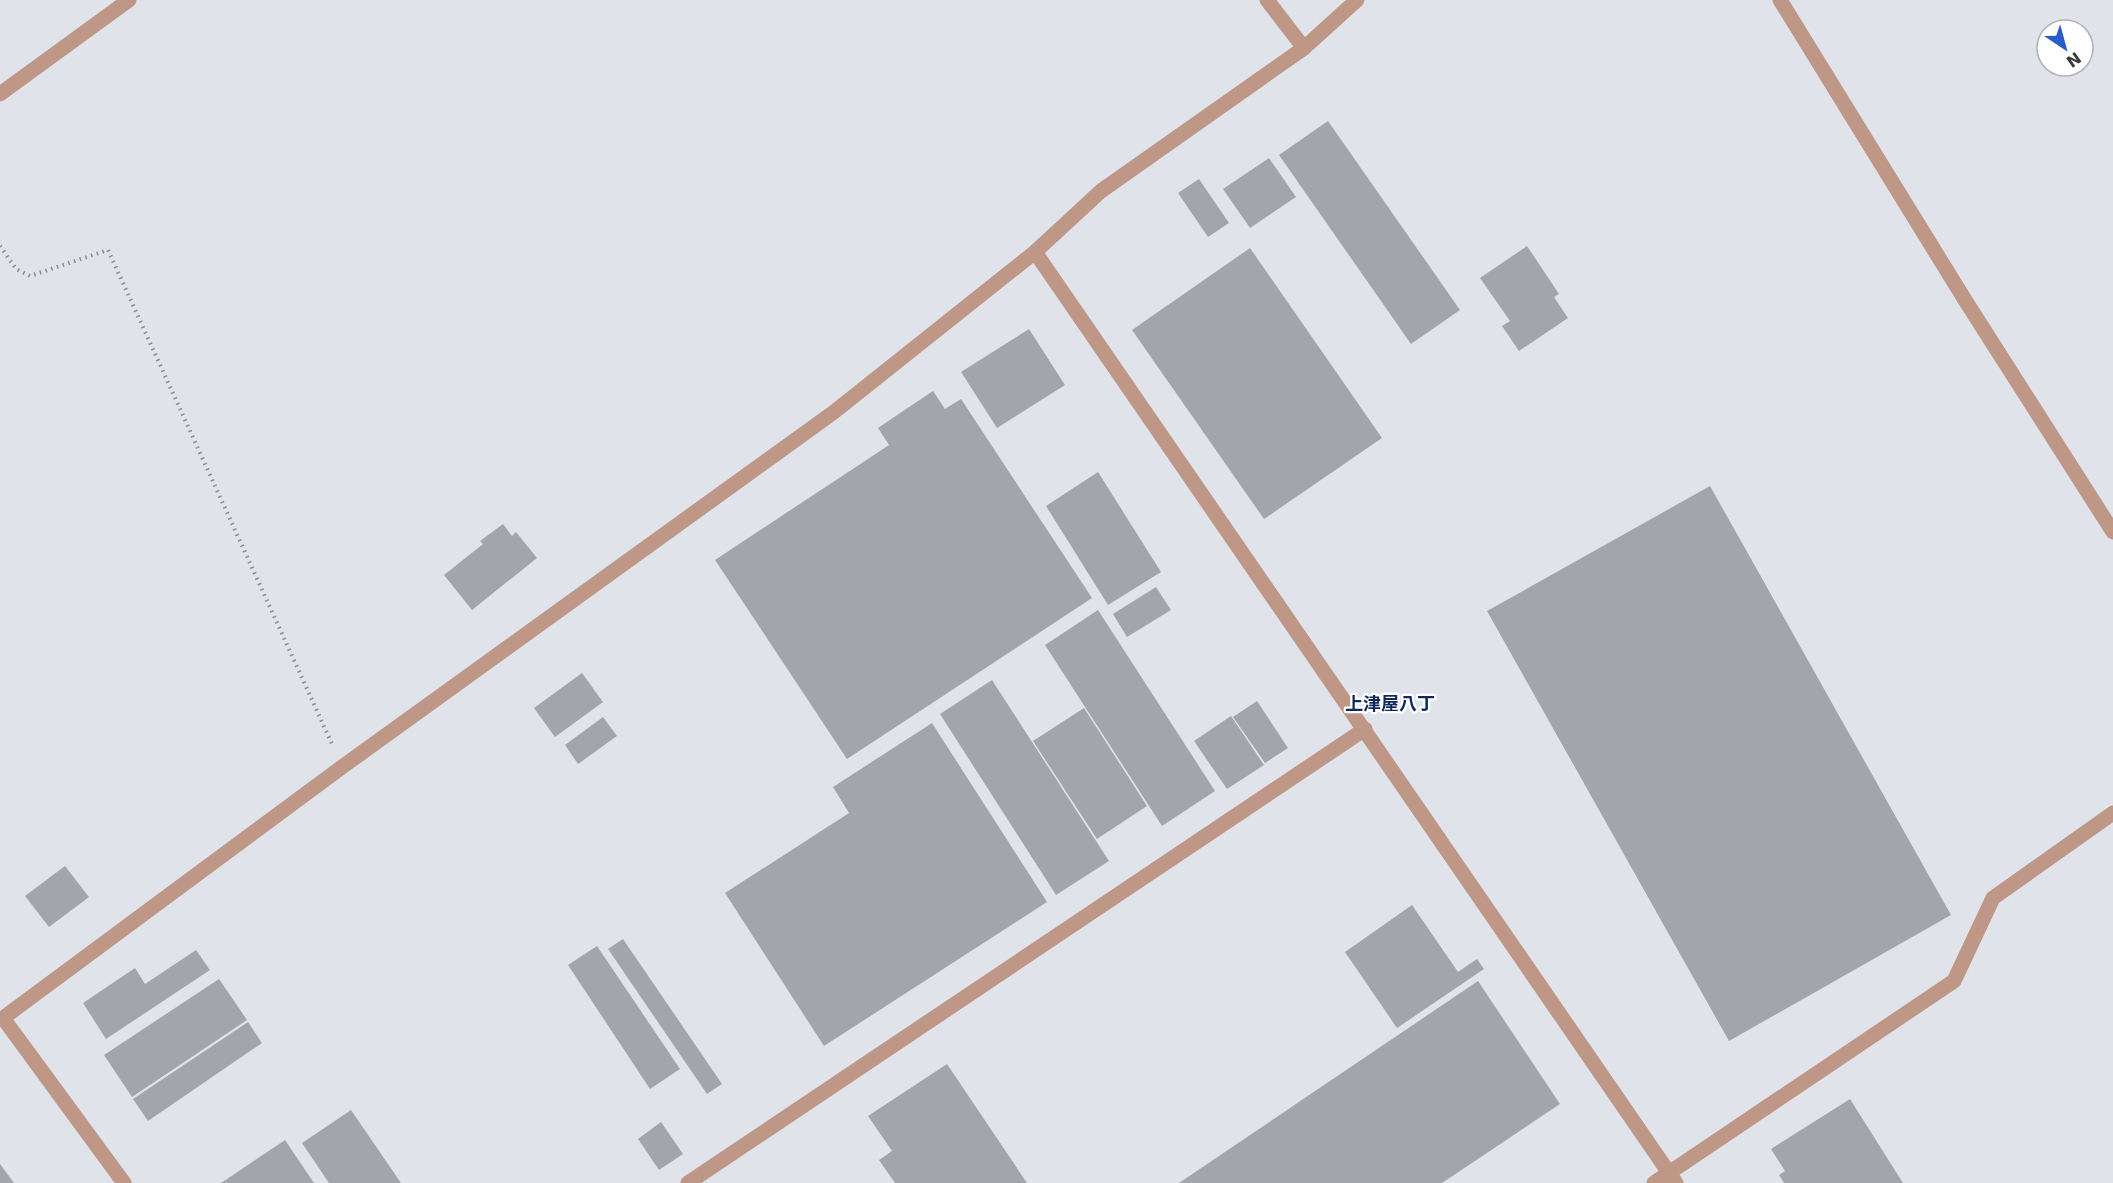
<svg xmlns="http://www.w3.org/2000/svg" width="2113" height="1183" font-family="'DejaVu Sans','Noto Sans JP',sans-serif">
	<style>
		.building { fill: #a4a5ab }
		.lines { fill: none; stroke-linecap: round; stroke-linejoin: round }
		.path { stroke: #888b8f; stroke-width: 4; stroke-dasharray: 1.5 4.5; stroke-linecap: butt }
		.minor { stroke: #be9787; stroke-width: 15 }
		.tertiary { stroke: #be9787; stroke-width: 15 }
		.labels { text-anchor: middle; dominant-baseline: central; stroke-width: 4.5; stroke-linejoin: round; paint-order: stroke }
		.neighbourhood-label { font-size: 18px; font-weight: bold; fill: #10295e; stroke: #fff }
	</style>
	<rect width="100%" height="100%" fill="#e0e4ea"/>
	<g class="building">
		<polygon points="1328,121 1460,310 1411,344 1279,155"/>
		<polygon points="1269,158 1296,197 1250,228 1223,189"/>
		<polygon points="1199,179 1229,223 1208,237 1178,193"/>
		<polygon points="1527,246 1559,294 1554,297 1568,318 1519,351 1502,326 1510,321 1480,278"/>
		<polygon points="1250,248 1382,438 1264,519 1132,330"/>
		<polygon points="1029,329 1065,385 997,428 961,372"/>
		<polygon points="933,391 945,409 961,399 1092,598 847,759 715,560 889,445 878,428"/>
		<polygon points="1098,472 1161,572 1108,605 1046,506"/>
		<polygon points="1710,486 1951,915 1729,1041 1487,611"/>
		<polygon points="503,524 512,536 516,532 537,558 472,610 444,575 483,544 480,541"/>
		<polygon points="1156,587 1171,610 1127,637 1113,614"/>
		<polygon points="1098,610 1215,791 1162,826 1045,645"/>
		<polygon points="582,673 603,702 555,737 534,708"/>
		<polygon points="992,680 1109,861 1056,895 940,714"/>
		<polygon points="1257,701 1288,748 1265,763 1233,717"/>
		<polygon points="1084,708 1147,806 1097,839 1033,741"/>
		<polygon points="1231,716 1264,765 1227,789 1194,741"/>
		<polygon points="603,717 617,736 578,764 565,745"/>
		<polygon points="932,723 1047,902 824,1046 725,893 849,813 833,787"/>
		<polygon points="65,866 89,897 49,927 25,896"/>
		<polygon points="1412,905 1458,972 1477,959 1484,969 1397,1028 1345,952"/>
		<polygon points="623,939 722,1084 707,1094 608,949"/>
		<polygon points="597,946 680,1069 650,1089 568,965"/>
		<polygon points="196,950 210,970 106,1039 83,1003 135,968 145,984"/>
		<polygon points="219,979 247,1020 132,1097 104,1055"/>
		<polygon points="1478,981 1560,1104 1442,1183 1179,1183"/>
		<polygon points="248,1022 262,1043 148,1121 133,1099"/>
		<polygon points="947,1064 1027,1183 895,1183 879,1160 892,1151 868,1116"/>
		<polygon points="1850,1099 1903,1183 1784,1183 1779,1175 1785,1171 1771,1149"/>
		<polygon points="351,1110 401,1183 329,1183 302,1143"/>
		<polygon points="661,1122 683,1154 659,1170 638,1139"/>
		<polygon points="285,1140 314,1183 221,1183"/>
		<polygon points="0,1164 14,1183 0,1183"/>
	</g>
	<g class="lines">
		<polyline class="path" points="0,246 16,269 30,276 108,250 332,744"/>
		<g class="minor">
			<polyline points="1267,0 1304,48"/>
			<polyline points="1780,0 1965,300 2113,532"/>
			<polyline points="0,94 129,0"/>
			<polyline points="1035,252 1101,191 1304,48 1357,0"/>
			<polyline points="688,1183 1365,729"/>
			<polyline points="1654,1183 1954,981 1993,898 2113,813"/>
		</g>
		<polyline class="tertiary" points="124,1183 3,1018 342,767 834,412 1035,252 1676,1183"/>
	</g>
	<g class="labels">
		<g class="neighbourhood-label">
			<text x="1390" y="703">上津屋八丁</text>
		</g>
	</g>
	<g transform="translate(2065 48) rotate(144)"><circle r="28" fill="#ffffff" stroke="#b0b1b1" stroke-width="1.5"/>
	<path d="M0-4.5L10 22L0 15L-10 22Z" fill="#2a5dcb"/>
	<text y="-9" font-size="16" font-weight="bold" text-anchor="middle" fill="#393b3d">N</text>
	</g>
</svg>
